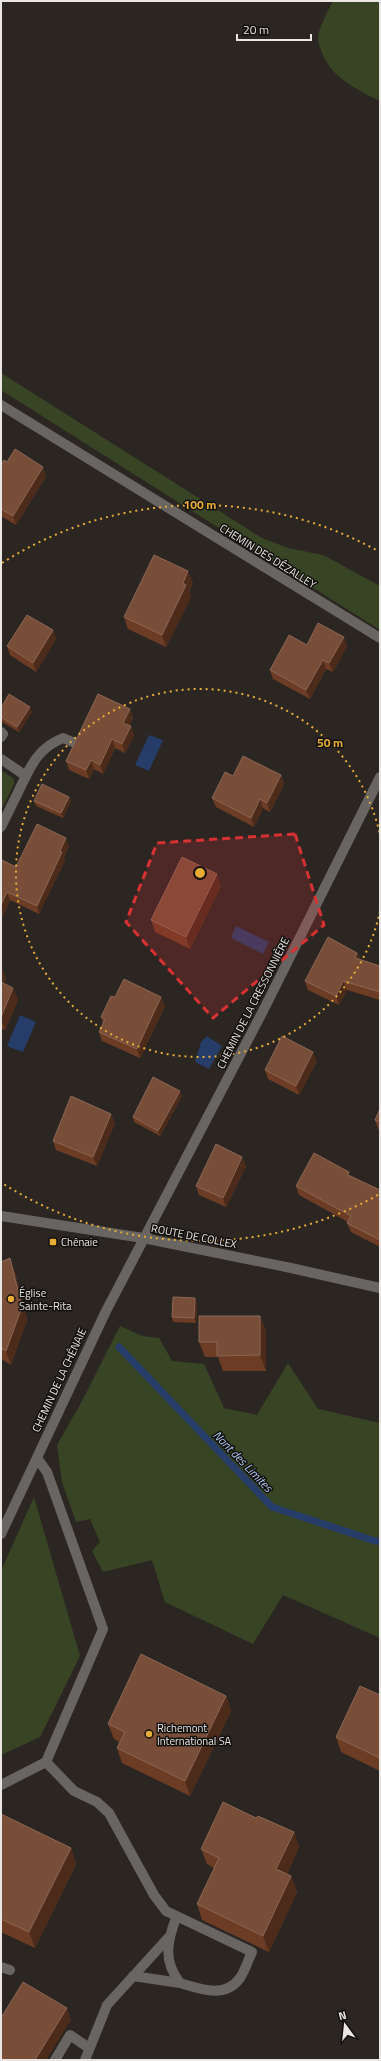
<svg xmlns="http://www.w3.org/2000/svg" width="381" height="2061" font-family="'Titillium Web',sans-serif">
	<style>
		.green { fill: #384525 }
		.water { fill: #263c69 }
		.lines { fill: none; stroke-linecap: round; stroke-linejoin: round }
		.stream { stroke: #263c69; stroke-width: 7 }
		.minor { stroke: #686563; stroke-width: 10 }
		.wall { fill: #6c3c24 }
		.shaded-wall { fill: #4c2b1b }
		.building { fill: #794e39; stroke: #8b6654 }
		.marked { fill: #d73231; fill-opacity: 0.2; stroke: #d73231; stroke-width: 3; stroke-dasharray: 8 5; stroke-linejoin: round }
		.ring { fill: none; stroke: #e6ac36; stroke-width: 2; stroke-dasharray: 2 4 }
		.poi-dot { fill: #e6ac36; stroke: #12100e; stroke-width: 1.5 }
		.labels { text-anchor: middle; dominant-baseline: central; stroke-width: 3; stroke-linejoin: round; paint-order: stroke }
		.street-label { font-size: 11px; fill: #eae6e4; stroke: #12100e }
		.poi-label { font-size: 11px; fill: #eae6e4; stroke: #12100e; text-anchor: start }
		.water-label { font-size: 12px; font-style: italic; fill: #adc5f1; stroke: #12100e }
		.centre { fill: #e6ac36; stroke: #12100e; stroke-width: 2 }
		.ring-label { font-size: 12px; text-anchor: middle; font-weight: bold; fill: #e6ac36; stroke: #12100e; stroke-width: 3; stroke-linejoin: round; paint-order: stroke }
	</style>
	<rect width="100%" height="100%" fill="#2c2623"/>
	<g class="green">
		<path d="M 333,1 L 380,1 L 380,101 C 356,89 330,77 321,50 C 319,45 317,38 319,32 C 322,22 328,11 333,1 Z"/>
		<polygon points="1,373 262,538 288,548 323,555 380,586 380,630 1,390"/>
		<polygon points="1,770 14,779 14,784 1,810"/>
		<polygon points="120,1326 142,1336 159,1338 172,1361 204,1364 224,1408 257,1415 288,1363 318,1409 380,1423 380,1638 283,1595 253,1644 165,1602 152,1560 103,1572 92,1551 100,1542 90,1519 76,1522 62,1482 57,1445 82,1401"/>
		<polygon points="34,1497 80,1656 40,1737 1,1755 1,1571"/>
	</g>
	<g class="water">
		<polygon points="149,735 163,740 149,771 135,765"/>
		<polygon points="236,926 269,942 263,954 231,938"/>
		<polygon points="20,1015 36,1022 23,1052 7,1046"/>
		<polygon points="207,1036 222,1046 209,1069 195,1062 201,1042"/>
	</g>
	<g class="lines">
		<polyline class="stream" points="119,1347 272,1507 375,1541 380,1541"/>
		<g class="minor">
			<polyline points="1,405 380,638"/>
			<polyline points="1,732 3,734 1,737"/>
			<polyline points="1,759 26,776 1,827"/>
			<path d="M 26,776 C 35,757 44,746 63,738 L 75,743"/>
			<polyline points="1,1216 143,1238 291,1268 380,1288"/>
			<polyline points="1,1534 106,1311 263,1011 380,777"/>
			<path d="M 46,1762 L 74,1791 L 97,1802 L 109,1813 L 154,1895 L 166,1911 L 252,1952 C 248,1960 245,1971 240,1978 C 225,1999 200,1989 180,1983 C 163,1961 167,1942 176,1918"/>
			<polyline points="1,1785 46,1762 103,1629 47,1472 37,1458"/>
			<polyline points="1,1967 10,1970"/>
			<polyline points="133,1976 180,1983"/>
			<polyline points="55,2060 70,2035 89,2048"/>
			<polyline points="85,2060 107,2005 168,1938"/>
		</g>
	</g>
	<g class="wall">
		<polygon points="7,462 46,476 16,525 1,516 1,464"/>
		<polygon points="193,583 189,592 191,597 166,647 128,629 124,617"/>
		<polygon points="53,630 56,639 36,672 10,655 7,646"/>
		<polygon points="307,645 347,646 333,672 326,669 310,699 273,679 270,670"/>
		<polygon points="1,708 32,712 19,732 1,721"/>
		<polygon points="130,709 133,718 129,726 134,735 125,753 115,748 103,774 94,769 89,779 69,770 66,761"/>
		<polygon points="281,775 284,784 270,812 263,808 254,827 216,807 212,798 233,776"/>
		<polygon points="69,797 71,801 63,818 36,806 34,801"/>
		<polygon points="69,846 64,857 65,860 39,914 10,900 1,920 1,863 16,867"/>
		<polygon points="221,886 190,949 155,932 151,920"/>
		<polygon points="357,953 360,959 380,966 380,1000 347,990 339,1005 308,990 305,981"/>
		<polygon points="1,966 6,978 3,983 13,988 18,1000 5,1030 1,1028"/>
		<polygon points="115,997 165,1006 140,1058 102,1041 99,1032 103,1023 101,1017"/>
		<polygon points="317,1061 299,1095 268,1079 265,1070"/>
		<polygon points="182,1096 160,1136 134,1122 133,1117"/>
		<polygon points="380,1109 380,1130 378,1129 375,1120"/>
		<polygon points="115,1123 97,1166 56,1150 53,1141"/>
		<polygon points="246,1166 226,1207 199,1195 196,1186"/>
		<polygon points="351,1176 380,1190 380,1247 351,1232 347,1223 348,1222 299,1195 296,1186"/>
		<polygon points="1,1262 15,1272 27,1320 11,1365 1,1359"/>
		<polygon points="197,1303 196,1323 173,1322 172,1317"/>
		<polygon points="260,1316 266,1331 266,1371 223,1371 218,1357 205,1357 199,1342"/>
		<polygon points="380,1695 380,1771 341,1752 336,1737"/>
		<polygon points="226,1696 231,1711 190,1796 122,1763 117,1748 119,1742 114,1739 108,1724"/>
		<polygon points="1,1814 71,1848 76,1864 35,1948 1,1932"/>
		<polygon points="294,1832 299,1847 287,1874 291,1876 297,1892 269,1952 202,1920 197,1904 214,1868 207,1864 201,1849"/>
	</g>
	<g class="shaded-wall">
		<polygon points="43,467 46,476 16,525 13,516"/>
		<polygon points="188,571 193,583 189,592 191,597 166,647 162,635 183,583"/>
		<polygon points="53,630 56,639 36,672 33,663"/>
		<polygon points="344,637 347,646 333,672 329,663"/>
		<polygon points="323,660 326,669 310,699 306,690"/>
		<polygon points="30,707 32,712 19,732 17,727"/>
		<polygon points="130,709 133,718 126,732 123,723"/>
		<polygon points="131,726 134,735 125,753 122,744"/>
		<polygon points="112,739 115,748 103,774 100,765"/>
		<polygon points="91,760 94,769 89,779 86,770"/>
		<polygon points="281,775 284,784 270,812 267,803"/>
		<polygon points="69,797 71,801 63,818 61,813"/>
		<polygon points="260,799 263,808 254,827 251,818"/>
		<polygon points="66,838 69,846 64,857 65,860 39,914 37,906"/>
		<polygon points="217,874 221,886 190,949 186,937"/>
		<polygon points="7,892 10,900 1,920 1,905"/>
		<polygon points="357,953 360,962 355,958"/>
		<polygon points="1,966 6,978 1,989"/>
		<polygon points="343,981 347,990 339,1005 336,996"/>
		<polygon points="13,988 18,1000 5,1030 1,1019 1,1017"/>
		<polygon points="161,997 165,1006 140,1058 137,1049"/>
		<polygon points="313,1052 317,1061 299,1095 296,1086"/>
		<polygon points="180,1091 182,1096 160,1136 158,1131"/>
		<polygon points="111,1114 115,1123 97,1166 93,1157"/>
		<polygon points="242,1157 246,1166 226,1207 223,1198"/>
		<polygon points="10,1258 15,1272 27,1320 11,1365 6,1351"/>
		<polygon points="195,1298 197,1303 196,1323 194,1318"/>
		<polygon points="260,1316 266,1331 266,1371 260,1355"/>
		<polygon points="226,1696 231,1711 190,1796 185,1781"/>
		<polygon points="294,1832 299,1847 282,1885 276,1869"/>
		<polygon points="71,1848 76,1864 35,1948 29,1932"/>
		<polygon points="291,1876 297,1892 269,1952 263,1936"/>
		<polygon points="67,2008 71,2020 46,2060 35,2060"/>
	</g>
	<g class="building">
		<polygon points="15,449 43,467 13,516 1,509 1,464 4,460 7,462"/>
		<polygon points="154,555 188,571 183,583 186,585 162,635 124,617"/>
		<polygon points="27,615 53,630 33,663 7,646"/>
		<polygon points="318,623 344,637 329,663 323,660 306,690 270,670 289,635 307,645"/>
		<polygon points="9,694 30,707 17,727 1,717 1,708"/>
		<polygon points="98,694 130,709 123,723 131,726 122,744 112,739 100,765 91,760 86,770 66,761"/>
		<polygon points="243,756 281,775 267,803 260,799 251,818 212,798 225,772 233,776"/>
		<polygon points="42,784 69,797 61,813 34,801"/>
		<polygon points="37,824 66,838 60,851 62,852 37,906 7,892 1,905 1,863 2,860 16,867"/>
		<polygon points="182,857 217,874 186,937 151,920"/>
		<polygon points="328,937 357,953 355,958 380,966 380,992 343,981 336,996 305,981"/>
		<polygon points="124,979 161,997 137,1049 99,1032 105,1019 101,1017 111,996 115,997"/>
		<polygon points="1,982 13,988 1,1017"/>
		<polygon points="282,1036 313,1052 296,1086 265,1070"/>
		<polygon points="153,1077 180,1091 158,1131 133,1117"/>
		<polygon points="71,1096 111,1114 93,1157 53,1141"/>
		<polygon points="380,1109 380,1122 375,1120"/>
		<polygon points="216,1144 242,1157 223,1198 196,1186"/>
		<polygon points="314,1153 349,1172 348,1175 380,1190 380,1240 347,1223 351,1216 296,1186"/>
		<polygon points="10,1258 22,1307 6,1351 1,1348 1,1262"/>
		<polygon points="173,1297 195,1298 194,1318 172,1317"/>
		<polygon points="199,1316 260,1316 260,1355 217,1356 217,1342 199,1342"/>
		<polygon points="141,1654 226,1696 185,1781 117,1748 125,1732 108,1724"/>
		<polygon points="360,1686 380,1695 380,1758 336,1737"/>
		<polygon points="223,1802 256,1818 258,1816 294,1832 276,1869 291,1876 263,1936 197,1904 219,1858 201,1849"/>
		<polygon points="1,1814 71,1848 29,1932 1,1919"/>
		<polygon points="23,1982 67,2008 35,2060 1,2060 1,2018"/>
	</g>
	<path class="marked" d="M 295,834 L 324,925 L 213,1018 L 126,922 L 157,843 Z"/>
	<g class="ring">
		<path d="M380 911A184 184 0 1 1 380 835"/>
		<path d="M378 1195A368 368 0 0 1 2 1183M2 563A368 368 0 0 1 378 551"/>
	</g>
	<g class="poi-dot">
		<rect x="49" y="1238" width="8" height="8" rx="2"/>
		<circle cx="11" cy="1299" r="4"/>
		<circle cx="149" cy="1734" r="4"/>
	</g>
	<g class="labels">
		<g class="street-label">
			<text transform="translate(268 556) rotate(32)">CHEMIN DES DÉZALLEY</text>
			<text transform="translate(253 1003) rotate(-63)">CHEMIN DE LA CRESSONNIÈRE</text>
			<text transform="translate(194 1236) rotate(11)">ROUTE DE COLLEX</text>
			<text transform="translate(59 1380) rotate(-65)">CHEMIN DE LA CHÊNAIE</text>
		</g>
		<g class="poi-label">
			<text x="61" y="1242">Chênaie</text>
			<text x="19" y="1293">Église<tspan x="19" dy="13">Sainte-Rita</tspan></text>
			<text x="157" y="1728">Richemont<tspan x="157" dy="13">International SA</tspan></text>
		</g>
		<g class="water-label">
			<text transform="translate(243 1461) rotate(46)">Nant des Limites</text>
		</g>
	</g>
	<circle cx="200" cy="873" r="6" class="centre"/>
	<g class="ring-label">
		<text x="200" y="509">100 m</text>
		<text x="330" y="747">50 m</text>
	</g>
	<rect width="381" height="2061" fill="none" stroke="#eae6e4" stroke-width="4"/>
	<g transform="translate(345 2025) rotate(345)" stroke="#12100e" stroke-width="3" paint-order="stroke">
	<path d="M0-3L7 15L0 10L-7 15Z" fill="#eae6e4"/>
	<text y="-6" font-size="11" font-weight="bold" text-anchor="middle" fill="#eae6e4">N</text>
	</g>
	<path d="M237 34v6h74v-6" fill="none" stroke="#eae6e4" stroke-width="2"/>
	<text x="243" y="34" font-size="12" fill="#eae6e4" stroke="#12100e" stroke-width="3" paint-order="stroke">20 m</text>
</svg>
